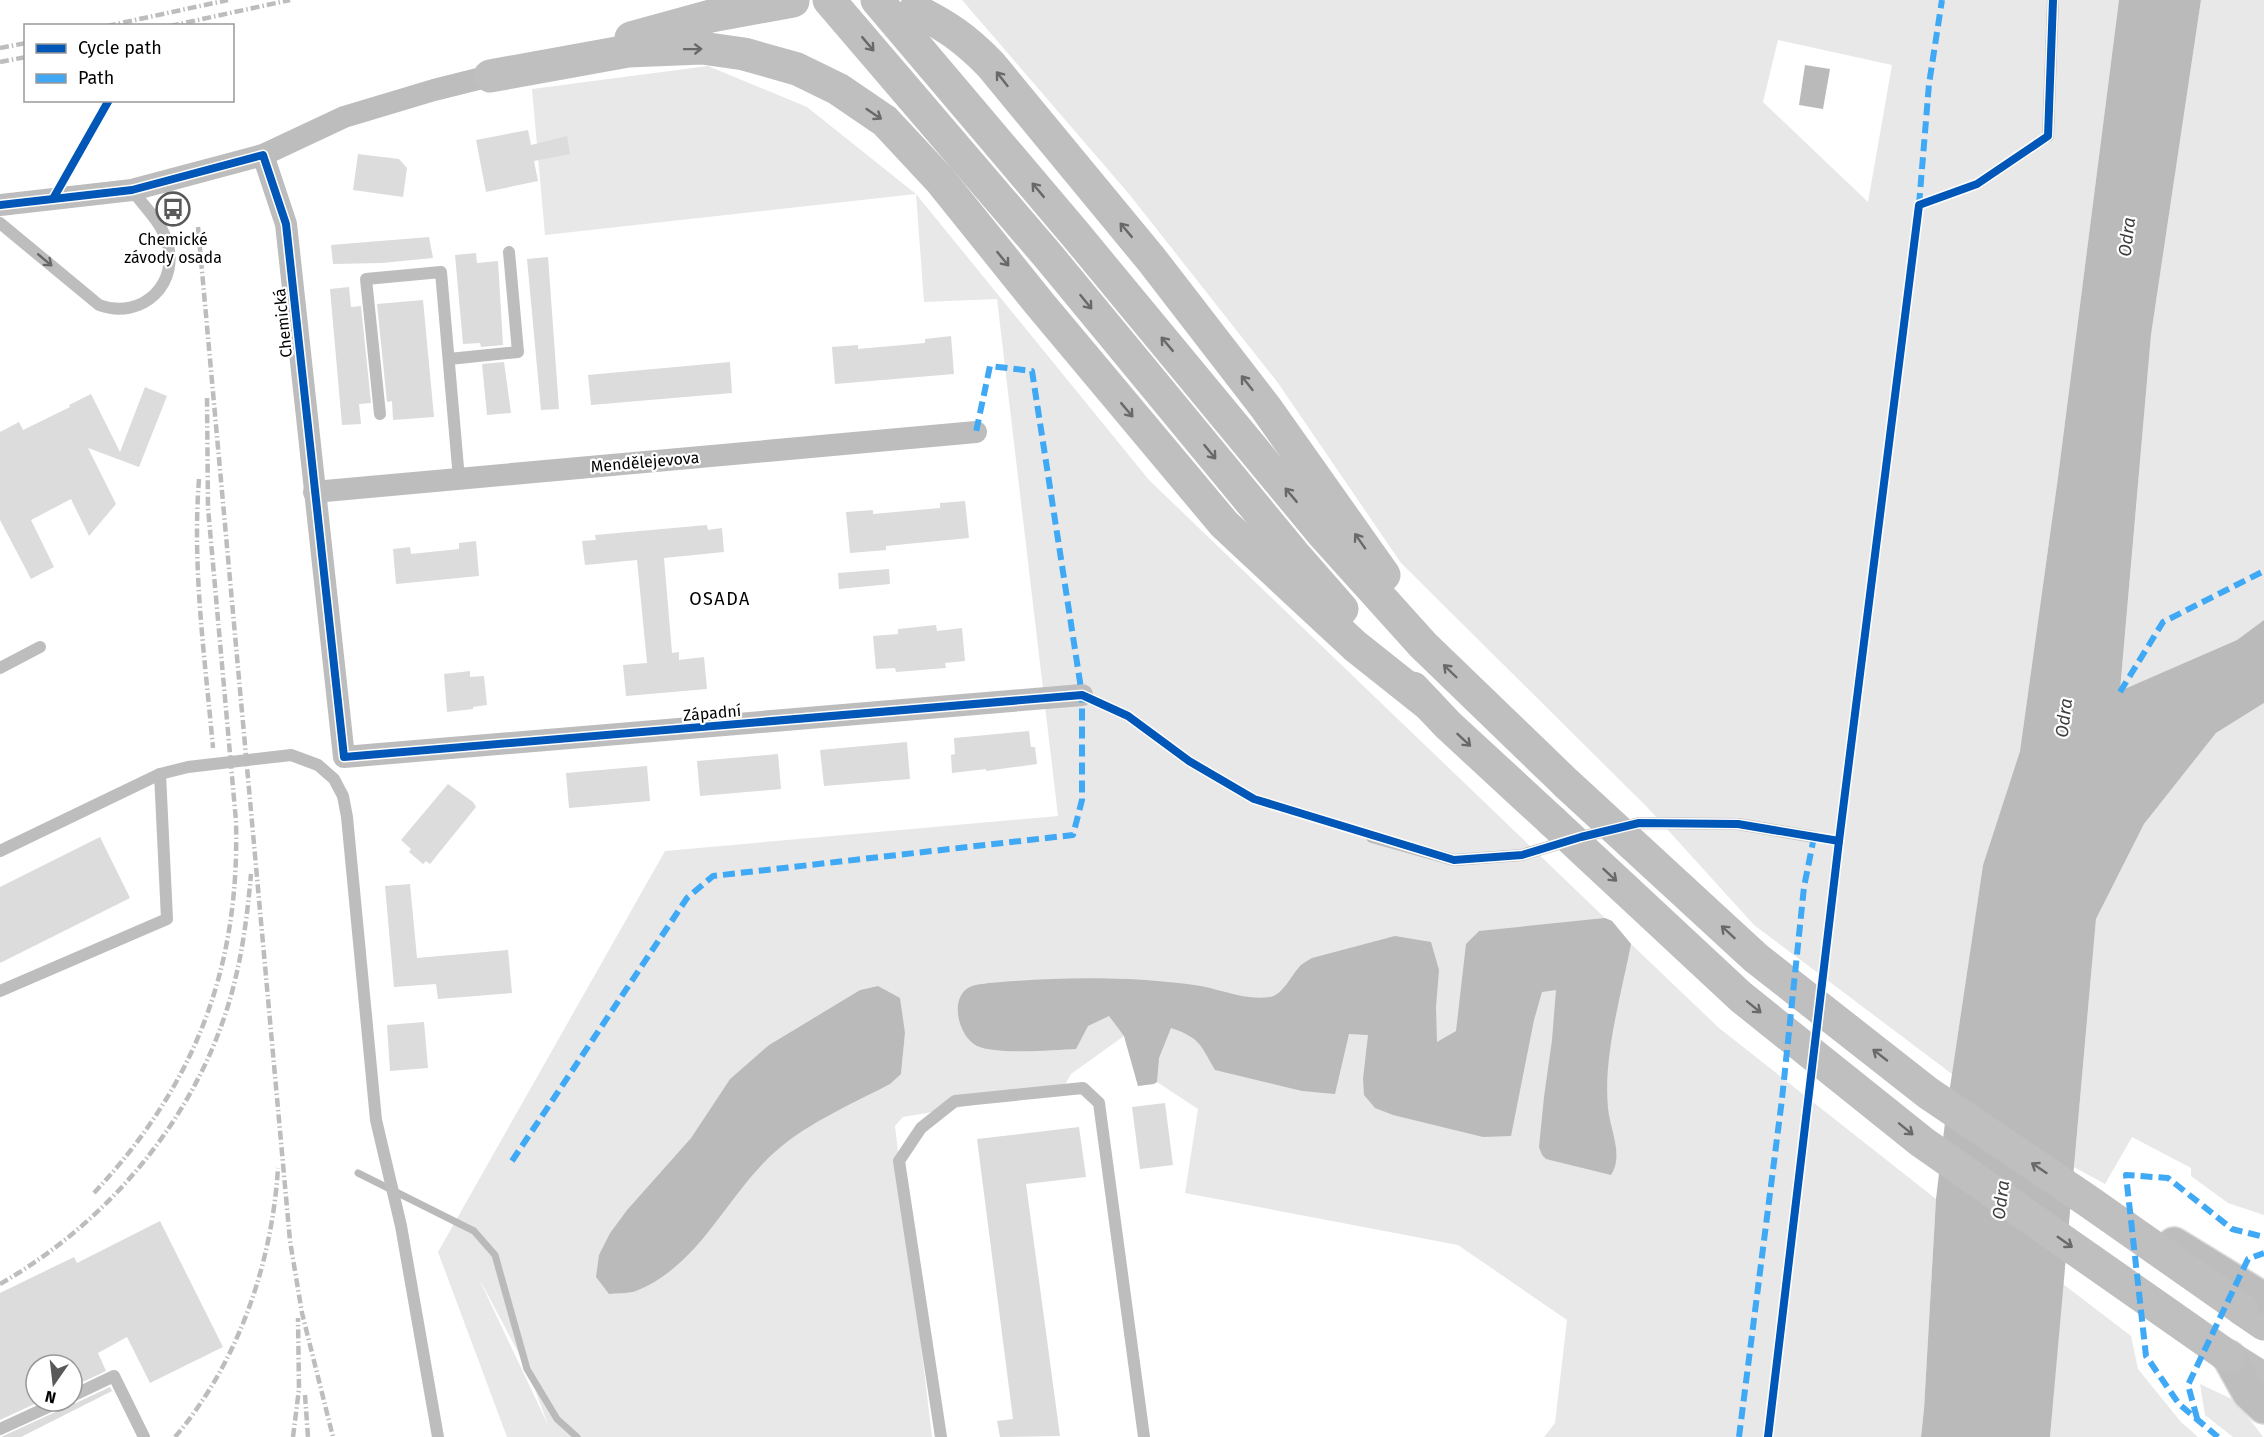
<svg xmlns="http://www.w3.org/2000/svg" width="2264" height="1437" font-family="'Fira Sans',sans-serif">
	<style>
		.green { fill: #e8e8e8; fill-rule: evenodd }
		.water { fill: #bababa }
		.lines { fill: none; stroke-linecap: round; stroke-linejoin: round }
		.stream { stroke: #bababa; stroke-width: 7 }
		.building { fill: #dcdcdc }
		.highway-casing { stroke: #dbdbdb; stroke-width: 36 }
		.path { stroke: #b8b8b8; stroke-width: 4; stroke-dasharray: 1.5 3; stroke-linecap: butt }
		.lane { stroke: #bdbdbd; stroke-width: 12 }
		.street { stroke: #bdbdbd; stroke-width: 22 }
		.secondary { stroke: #bfbfbf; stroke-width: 33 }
		.highway { stroke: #bdbdbd; stroke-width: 33 }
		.rail { stroke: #bdbdbd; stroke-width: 4.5; stroke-dasharray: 9 3 1.5 3; stroke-linecap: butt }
		.secondary-bridge { stroke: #bfbfbf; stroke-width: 33 }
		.quiet { stroke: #3fa9f5; stroke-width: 6; stroke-dasharray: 12 6; stroke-linecap: butt }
		.cycleway-casing { stroke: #fff; stroke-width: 11 }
		.cycleway { stroke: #0057b8; stroke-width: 8 }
		.oneway { stroke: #696969 }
		.oneway2 { stroke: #686868 }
		.labels { text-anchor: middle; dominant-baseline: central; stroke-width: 4.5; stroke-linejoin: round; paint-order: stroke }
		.poi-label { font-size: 16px; fill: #000; stroke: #fff }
		.street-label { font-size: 16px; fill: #000; stroke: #fff }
		.water-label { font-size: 18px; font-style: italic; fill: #3e3e3e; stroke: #fff }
		.neighbourhood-label { font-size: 18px; letter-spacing: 1.5px; fill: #000; stroke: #fff }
	</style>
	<rect width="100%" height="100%" fill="#fff"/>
	<g class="green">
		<path d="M 962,0 L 2119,0 L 2058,477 L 2020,751 L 1983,865 L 1952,1074 L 1754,925 L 1647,807 L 1401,563 L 1278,383 L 1129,194 ZM 1778,40 L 1892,65 L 1868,202 L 1763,102 Z"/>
		<polygon points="2201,0 2264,0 2264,620 2237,640 2120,692 2151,335"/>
		<path d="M 708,66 L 807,107 L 916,194 L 1149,480 L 1605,918 L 1612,921 L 1631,944 L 1719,1028 L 1936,1199 L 1924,1409 L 1921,1437 L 1544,1437 L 1555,1423 L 1567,1320 L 1458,1245 L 1185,1193 L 1198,1109 L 1157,1082 L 1138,1086 L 1124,1036 L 1071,1074 L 1062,1090 L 903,1117 L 895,1126 L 932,1437 L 507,1437 L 438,1252 L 665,851 L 1058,816 L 997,299 L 924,302 L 916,194 L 545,235 L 532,89 ZM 878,986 L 905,1033 L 901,1074 C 859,1098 813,1119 776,1150 C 725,1194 702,1264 636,1291 C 628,1294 617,1293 609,1294 L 610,1233 L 627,1210 L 691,1138 L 730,1079 L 769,1045 L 860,990 ZM 481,1282 L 527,1369 L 549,1427 L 481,1283 Z"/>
		<polygon points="2264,703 2264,1215 2228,1203 2191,1176 2191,1168 2132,1137 2105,1184 2074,1167 2096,919 2144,824 2216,733"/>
		<polygon points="2063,1284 2131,1336 2138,1369 2181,1422 2198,1437 2050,1437"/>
		<polygon points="2200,1384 2236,1401 2263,1437 2233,1437 2205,1415"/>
	</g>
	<g class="water">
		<polygon points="2119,0 2201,0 2151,335 2120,691 2237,640 2264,620 2264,703 2216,733 2144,824 2096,919 2050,1437 1921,1437 1924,1409 1936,1199 1946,1114 1983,865 2020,751 2058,477"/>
		<polygon points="1805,65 1830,69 1823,109 1799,105"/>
		<path d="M 1605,918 L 1612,921 L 1631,944 C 1621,996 1603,1056 1608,1108 C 1610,1130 1624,1155 1611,1175 L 1546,1159 L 1542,1155 L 1539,1147 L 1544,1097 L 1552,1040 L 1556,990 L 1542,992 L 1534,1020 L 1511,1136 L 1483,1137 L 1393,1115 L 1375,1108 L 1364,1095 L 1363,1079 L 1368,1035 L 1349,1034 L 1335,1094 L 1302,1091 L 1215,1070 C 1200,1044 1200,1038 1171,1028 L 1159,1058 L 1157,1082 L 1154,1084 L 1138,1086 L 1124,1036 L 1109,1016 L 1088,1026 L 1076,1049 C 1054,1050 996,1055 977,1046 C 959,1037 949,1000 968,988 C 974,984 983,984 990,983 C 1057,977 1127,976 1194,985 C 1218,988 1245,1001 1270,997 C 1283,995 1292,974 1301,965 C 1304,963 1308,960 1312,958 L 1395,936 L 1431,942 L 1439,970 L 1436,1007 L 1437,1042 L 1456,1031 L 1466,944 L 1479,931 Z"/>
		<path d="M 878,986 L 900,998 L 905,1033 L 901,1074 L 890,1084 C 852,1104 809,1122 776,1151 C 726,1195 701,1265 636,1291 C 628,1294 617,1293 609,1294 L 596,1277 L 599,1255 L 610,1233 L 627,1210 L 691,1138 L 730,1079 L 769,1045 L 860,990 Z"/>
	</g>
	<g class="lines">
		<polyline class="stream" points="358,1173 474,1231 495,1255 527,1369 557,1419 577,1437"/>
	</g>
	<g class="building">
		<polygon points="528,130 531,145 567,136 570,154 534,161 538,181 486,192 476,140"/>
		<polygon points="358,154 399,159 407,168 403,197 353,190"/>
		<polygon points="429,237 433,258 382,263 333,264 331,245"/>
		<polygon points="476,253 477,263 498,261 503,345 481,347 480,343 463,344 455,255"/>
		<polygon points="548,257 559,409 541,410 527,259"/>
		<polygon points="349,287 351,307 361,306 371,403 359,404 361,424 342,425 330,289"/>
		<polygon points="423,300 434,417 393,420 392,401 387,402 377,304"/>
		<polygon points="951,336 954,374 835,384 832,347 858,345 858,349 925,343 925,339"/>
		<polygon points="504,362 511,413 487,415 482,364"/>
		<polygon points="730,362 732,393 591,405 588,375"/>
		<polygon points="145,387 167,396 139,467 88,448 116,504 89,536 71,499 31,520 54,567 31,579 0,520 0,432 19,422 23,430 70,407 69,405 91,394 120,452"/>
		<polygon points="965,501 969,538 886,546 886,550 850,553 846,512 873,510 873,514 940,508 940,503"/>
		<polygon points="707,525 708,530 722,528 724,552 664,558 672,653 679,652 679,660 704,657 707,689 626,696 623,665 647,663 637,560 585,565 582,541 596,540 595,535"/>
		<polygon points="476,541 479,576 396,584 393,549 410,547 411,554 459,549 459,543"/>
		<polygon points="889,569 890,584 839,589 838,573"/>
		<polygon points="936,625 937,631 962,628 965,661 945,663 946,668 896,672 895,668 876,669 873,636 898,634 898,629"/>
		<polygon points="470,671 470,677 484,676 487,705 473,707 473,709 447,712 444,674"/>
		<polygon points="1029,731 1031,747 1035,747 1037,764 986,771 986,769 952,773 951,755 955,754 954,738"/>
		<polygon points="907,742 910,779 824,786 820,750"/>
		<polygon points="778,754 781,789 700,796 697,761"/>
		<polygon points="647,766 650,801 569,808 566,773"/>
		<polygon points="448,784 473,802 476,807 430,864 426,861 423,864 409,852 411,849 401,840"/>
		<polygon points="100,837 130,898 0,963 0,887"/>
		<polygon points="410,884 417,958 508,950 512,993 438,999 436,984 394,987 385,886"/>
		<polygon points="424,1022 428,1068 390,1071 387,1025"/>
		<polygon points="1165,1103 1173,1165 1140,1169 1132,1107"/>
		<polygon points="1079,1127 1086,1177 1026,1184 1060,1436 1000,1437 997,1421 1013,1419 977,1139"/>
		<polygon points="160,1221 223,1347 150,1383 127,1337 98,1353 106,1371 72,1387 72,1365 36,1365 36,1401 41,1401 0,1420 0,1293 74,1257 77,1263"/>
		<polygon points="110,1387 112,1391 21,1437 1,1437 64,1408 69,1403 76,1403"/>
	</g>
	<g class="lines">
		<defs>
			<g id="highway">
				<polyline points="2174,1244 2257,1295 2264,1297"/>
				<polyline points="2229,1357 2249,1393 2264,1407"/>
			</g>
		</defs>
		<use href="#highway" class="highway-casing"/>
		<polyline class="path" points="66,176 109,100"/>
		<g class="lane">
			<polyline points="2048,136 2053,0"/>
			<path d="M 0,223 L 99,305 C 142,321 182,283 166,239 C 160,221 143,205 132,190"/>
			<polyline points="449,359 518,352 509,252"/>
			<polyline points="380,414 366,279 441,272 459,479"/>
			<polyline points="0,668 40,647"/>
			<polyline points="1372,837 1454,860 1522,855 1581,837 1639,823 1738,824 1814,837"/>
			<polyline points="0,851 160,774 188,767 291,755 318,765 334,779 343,796 347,817 376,1120 401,1226 438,1437"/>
			<polyline points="0,991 167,919 160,774"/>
			<polyline points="72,1396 114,1376 144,1437"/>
			<polyline points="0,1429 61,1401"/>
			<polyline points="941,1437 899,1161 921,1128 955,1101 1083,1088 1099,1103 1144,1437"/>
		</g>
		<g class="street">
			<polyline points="263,155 286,224 344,757 1082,695"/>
			<polyline points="0,205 132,190 263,155 344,117 434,90 490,76"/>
			<polyline points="314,492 976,432"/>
		</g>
		<g class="secondary">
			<polyline points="829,0 1049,257 1293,553 1342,609"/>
			<polyline points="877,0 1076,235 1323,534 1423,645 1567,784"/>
			<path d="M 915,10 C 947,26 966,39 991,65 L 1151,259 L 1266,408 L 1384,575"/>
			<polyline points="631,38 711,16 793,1"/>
			<polyline points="490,76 628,51 702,48 744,54 797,69 838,89 885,121 940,180 1039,303 1224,524 1355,646 1428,704"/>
			<polyline points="1413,688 1448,725 1552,821"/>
			<polyline points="2242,1309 2264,1324"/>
			<polyline points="2229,1357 2264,1379"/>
		</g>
		<use href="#highway" class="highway"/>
		<g class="rail">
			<polyline points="107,26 228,0"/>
			<polyline points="170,26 290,0"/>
			<polyline points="0,48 26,43"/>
			<polyline points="0,62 26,57"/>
			<polyline points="198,227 290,1241 302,1313 333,1437"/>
			<path d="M 199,479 C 192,569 205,658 213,748"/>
			<path d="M 94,1193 C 195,1085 240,968 236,821 L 208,508 L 207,398"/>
			<path d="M 0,1284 C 105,1224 190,1125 227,1009 C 241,965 247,920 251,874"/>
			<polyline points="305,1395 308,1437"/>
			<path d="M 175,1437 C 238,1363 272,1264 278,1168"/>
			<polyline points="293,1437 299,1389 298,1318"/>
		</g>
		<g class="secondary-bridge">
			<polyline points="1567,784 1756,958 1928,1093 2088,1201 2242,1309"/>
			<polyline points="1552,821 1741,997 1922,1142 2229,1357"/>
		</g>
		<g class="quiet">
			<polyline points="1919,205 1929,84 1942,0"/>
			<polyline points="2120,692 2163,622 2264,571"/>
			<polyline points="512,1161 687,898 713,876 1073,835 1082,800 1082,695 1032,371 990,366 976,432"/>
			<polyline points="2197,1418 2188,1385 2248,1259 2264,1253"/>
			<polyline points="1739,1437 1782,1099 1804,887 1814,837"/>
			<polyline points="2218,1437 2179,1404 2146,1356 2126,1175 2168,1178 2232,1229 2264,1237"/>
		</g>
		<defs>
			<g id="cycleway">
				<polyline points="54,197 109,100"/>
				<polyline points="0,205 132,190 263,155 286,224 344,757 1082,695 1128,716 1189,761 1254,799 1454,860 1522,855 1581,837 1639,823 1738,824 1839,841"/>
				<polyline points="1768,1437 1839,841 1919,205 1977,184 2048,136 2053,0"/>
			</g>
		</defs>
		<use href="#cycleway" class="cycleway-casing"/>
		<use href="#cycleway" class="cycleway"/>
	</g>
	<defs><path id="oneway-shaft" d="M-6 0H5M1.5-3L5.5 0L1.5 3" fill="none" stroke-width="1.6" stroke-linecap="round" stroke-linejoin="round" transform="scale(1.5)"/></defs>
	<g class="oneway">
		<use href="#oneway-shaft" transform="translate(868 44) rotate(50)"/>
		<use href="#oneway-shaft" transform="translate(693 49) rotate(-1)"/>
		<use href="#oneway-shaft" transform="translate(1002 79) rotate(-128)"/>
		<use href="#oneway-shaft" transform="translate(874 114) rotate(34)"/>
		<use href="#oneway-shaft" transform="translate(1038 190) rotate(-130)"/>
		<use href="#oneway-shaft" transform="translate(1126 230) rotate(-130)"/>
		<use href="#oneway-shaft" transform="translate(1003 259) rotate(51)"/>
		<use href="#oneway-shaft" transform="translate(1086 302) rotate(51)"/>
		<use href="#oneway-shaft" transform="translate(1167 344) rotate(-130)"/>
		<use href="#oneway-shaft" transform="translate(1247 383) rotate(-128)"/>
		<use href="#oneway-shaft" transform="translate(1127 410) rotate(50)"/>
		<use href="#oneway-shaft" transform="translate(1210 452) rotate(51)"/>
		<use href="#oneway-shaft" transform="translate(1291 495) rotate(-130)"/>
		<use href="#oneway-shaft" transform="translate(1360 541) rotate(-125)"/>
		<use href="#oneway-shaft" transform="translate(1450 671) rotate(-136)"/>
		<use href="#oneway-shaft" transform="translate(1464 740) rotate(43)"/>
		<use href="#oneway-shaft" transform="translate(1610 875) rotate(43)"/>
		<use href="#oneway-shaft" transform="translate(1728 932) rotate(-137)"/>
		<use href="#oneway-shaft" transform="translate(1754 1007) rotate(39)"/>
		<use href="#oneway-shaft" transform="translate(1880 1055) rotate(-142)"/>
		<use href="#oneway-shaft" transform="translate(1906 1129) rotate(39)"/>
		<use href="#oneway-shaft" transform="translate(2039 1168) rotate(-146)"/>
		<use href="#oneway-shaft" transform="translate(2065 1242) rotate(35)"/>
	</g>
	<use class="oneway2" href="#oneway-shaft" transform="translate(45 260) rotate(40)"/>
	<defs>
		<symbol id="bus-ring" viewBox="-11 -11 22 22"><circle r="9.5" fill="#fff" stroke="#595959" stroke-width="1.5"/><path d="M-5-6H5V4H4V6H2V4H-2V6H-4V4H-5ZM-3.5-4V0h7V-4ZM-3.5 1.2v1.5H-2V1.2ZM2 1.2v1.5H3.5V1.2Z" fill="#595959"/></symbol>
	</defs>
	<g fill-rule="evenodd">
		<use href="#bus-ring" x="154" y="190" width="38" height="38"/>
	</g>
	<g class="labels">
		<g class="poi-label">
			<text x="173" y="239">Chemické<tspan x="173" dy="18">závody osada</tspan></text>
		</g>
		<g class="street-label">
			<text transform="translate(283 323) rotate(-96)">Chemická</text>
			<text transform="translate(645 462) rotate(-5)">Mendělejevova</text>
			<text transform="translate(712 713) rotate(-5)">Západní</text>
		</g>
		<g class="water-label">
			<text transform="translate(2127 237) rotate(-83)">Odra</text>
			<text transform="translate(2064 718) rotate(-83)">Odra</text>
			<text transform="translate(2001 1200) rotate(-83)">Odra</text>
		</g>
		<g class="neighbourhood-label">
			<text x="720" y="599">OSADA</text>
		</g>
	</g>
	<rect x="24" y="24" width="210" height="78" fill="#ffffff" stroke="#999999" stroke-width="1.5"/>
	<rect x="36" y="44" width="30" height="9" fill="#0057b8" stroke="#999999" stroke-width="1.5"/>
	<text x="78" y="54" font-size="18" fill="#000000">Cycle path</text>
	<rect x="36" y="74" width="30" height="9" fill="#3fa9f5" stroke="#999999" stroke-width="1.5"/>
	<text x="78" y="84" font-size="18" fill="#000000">Path</text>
	<g transform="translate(54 1383) rotate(194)"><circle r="28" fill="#ffffff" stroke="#999999" stroke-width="1.5"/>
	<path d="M0-4.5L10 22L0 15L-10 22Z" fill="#595959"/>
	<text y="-9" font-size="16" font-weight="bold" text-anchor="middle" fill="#000000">N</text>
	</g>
</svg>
